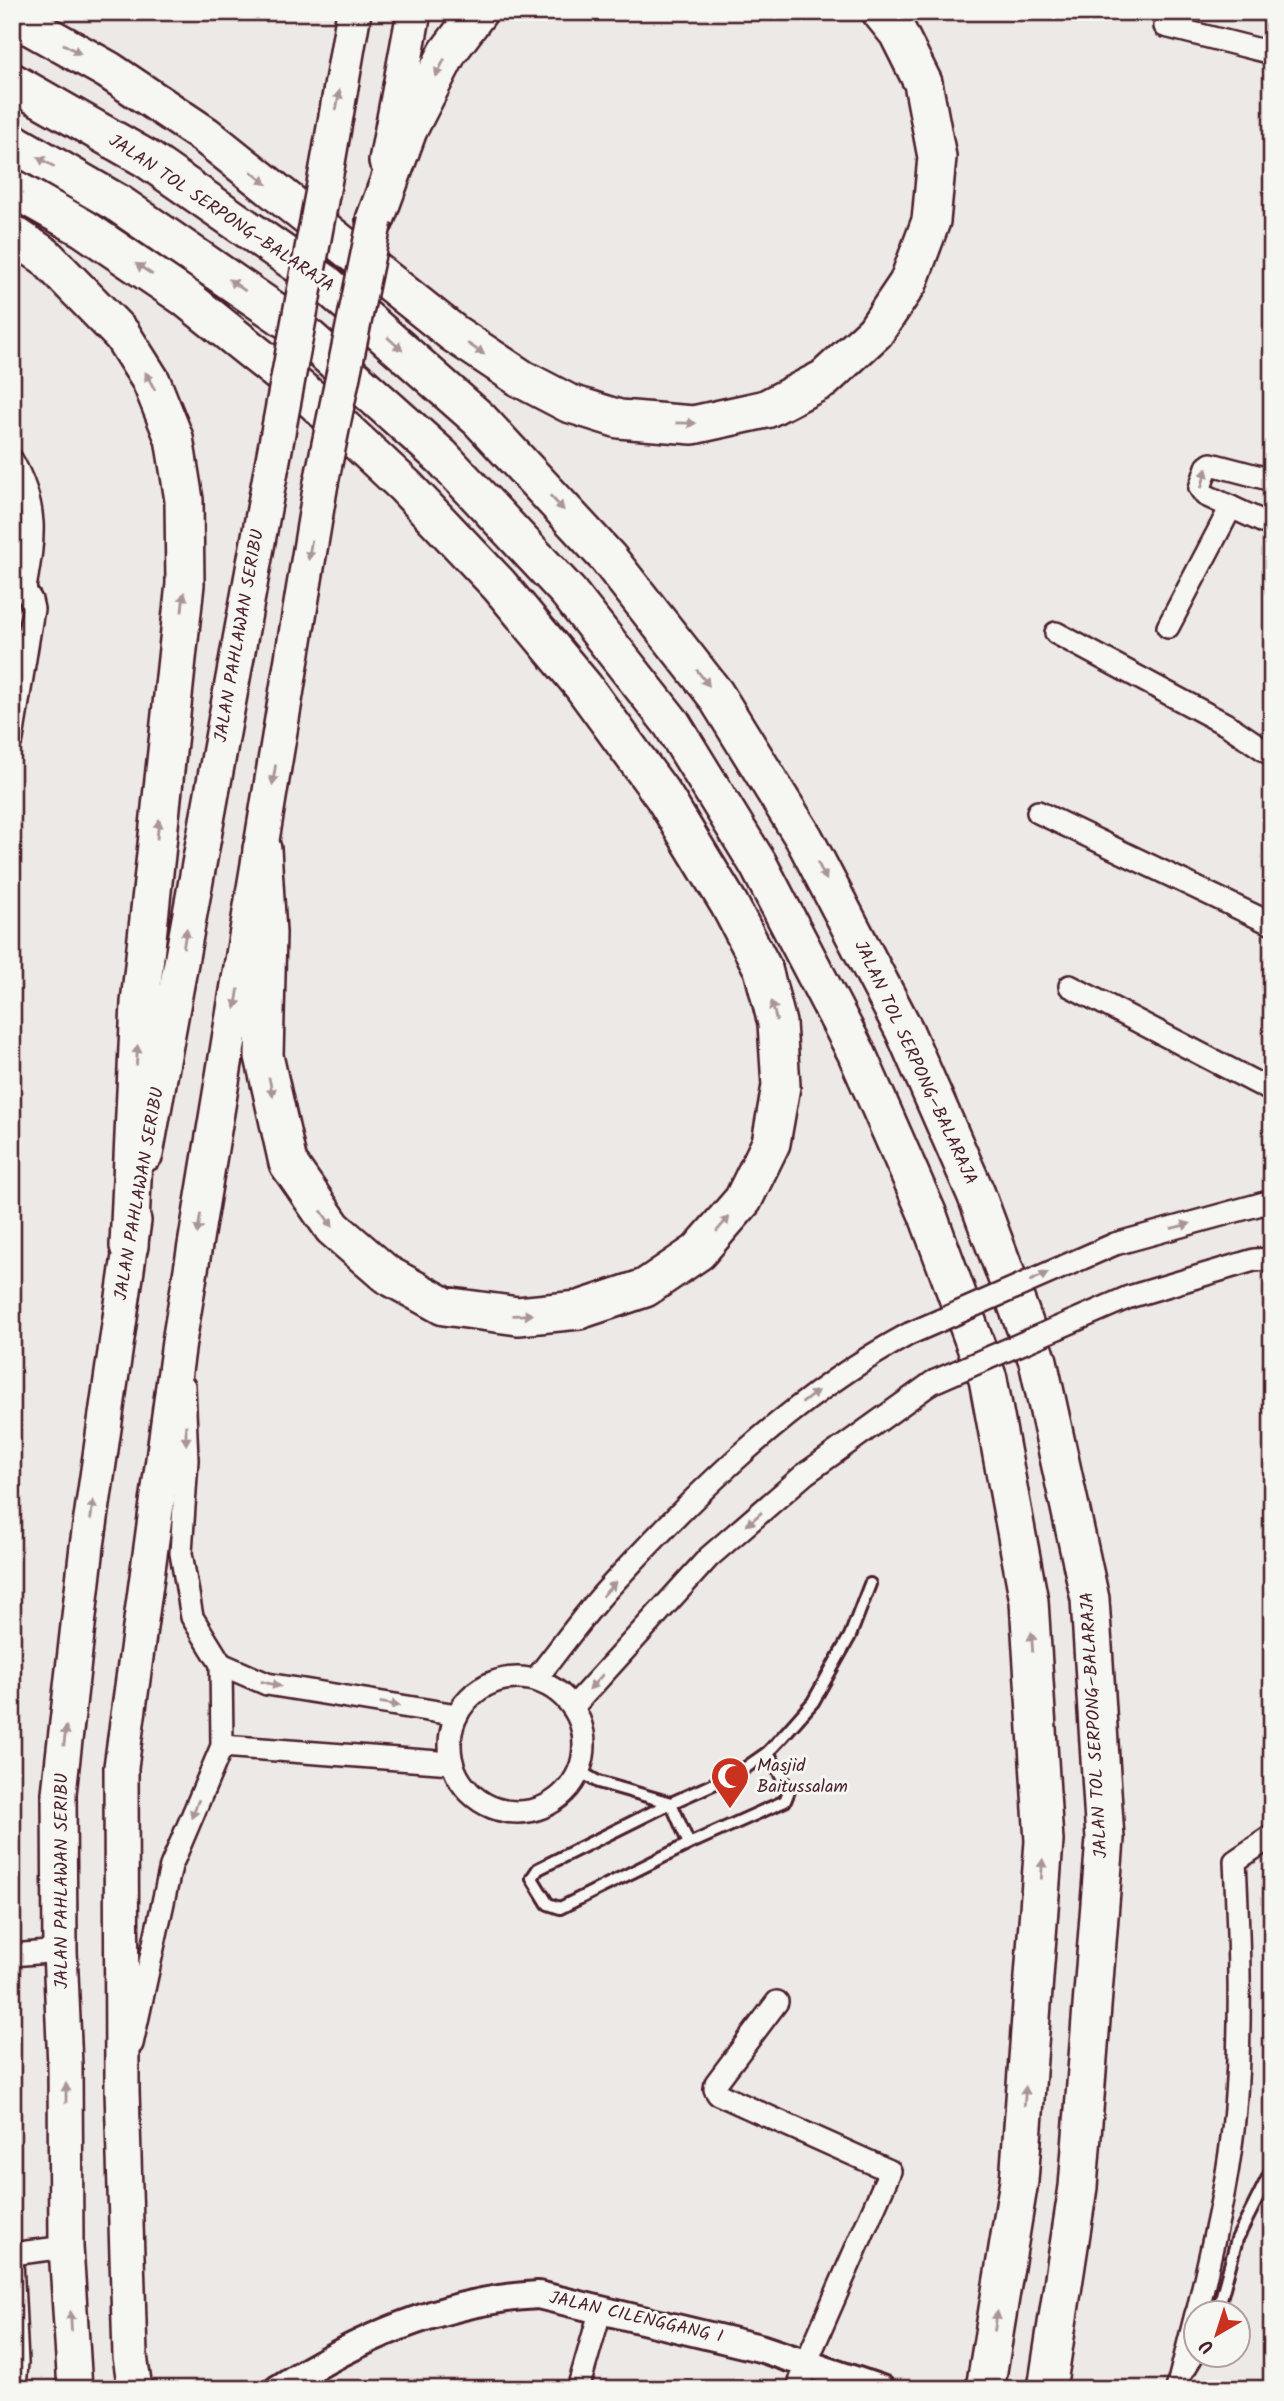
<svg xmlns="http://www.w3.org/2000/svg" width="1284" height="2401" font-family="Kalam,sans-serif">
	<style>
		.built { fill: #e0dad8 }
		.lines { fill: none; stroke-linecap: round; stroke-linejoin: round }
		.service-casing { stroke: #4a1f2b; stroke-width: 16 }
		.minor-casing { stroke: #4a1f2b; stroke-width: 26 }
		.tertiary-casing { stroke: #4a1f2b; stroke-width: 32 }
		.primary-casing { stroke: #4a1f2b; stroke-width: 38 }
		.motorway-casing { stroke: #4a1f2b; stroke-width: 42 }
		.service { stroke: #f6f6f2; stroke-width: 10 }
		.minor { stroke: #f6f6f2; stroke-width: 21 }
		.tertiary { stroke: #f6f6f2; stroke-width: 26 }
		.primary { stroke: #f6f6f2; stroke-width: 33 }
		.motorway { stroke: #f6f6f2; stroke-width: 37 }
		.minor-bridge-casing { stroke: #4a1f2b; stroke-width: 26; stroke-linecap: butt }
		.primary-bridge-casing { stroke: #4a1f2b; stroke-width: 38; stroke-linecap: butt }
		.minor-bridge { stroke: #f6f6f2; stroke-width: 21 }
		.primary-bridge { stroke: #f6f6f2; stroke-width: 33 }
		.oneway { fill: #a99598 }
		.labels { text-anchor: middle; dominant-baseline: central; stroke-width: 6; stroke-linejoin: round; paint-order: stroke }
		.street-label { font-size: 18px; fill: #4a1f2b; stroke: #f6f6f2 }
		.poi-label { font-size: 18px; fill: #4a1f2b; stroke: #f6f6f2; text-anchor: start }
	</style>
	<rect width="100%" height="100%" fill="#ece9e6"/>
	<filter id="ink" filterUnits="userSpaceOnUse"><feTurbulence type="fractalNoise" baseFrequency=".0143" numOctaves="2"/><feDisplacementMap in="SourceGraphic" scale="14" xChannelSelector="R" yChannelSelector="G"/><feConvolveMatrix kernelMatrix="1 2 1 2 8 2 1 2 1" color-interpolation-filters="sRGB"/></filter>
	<g filter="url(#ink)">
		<polygon class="built" points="22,1864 20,2389 12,2389 12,1865"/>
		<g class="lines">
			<defs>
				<g id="service">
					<polyline points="581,1772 598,1782 671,1803 738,1773 768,1752 783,1736 813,1702 832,1668 850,1636 870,1584"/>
					<polyline points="689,1844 671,1803 538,1869 532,1878 548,1904 560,1908 689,1844 785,1801 789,1791 768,1752"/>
					<polyline points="1217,2314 1237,2239 1272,2169"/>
					<polyline points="1189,2371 1198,2356"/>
				</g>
				<g id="minor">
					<polyline points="1165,26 1272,53"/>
					<path d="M 12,460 C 39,508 34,537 25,588"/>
					<polyline points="1272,480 1211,464 1207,467 1200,488 1205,495 1272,526"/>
					<polyline points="12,570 31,600 33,609 12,739"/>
					<polyline points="1168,627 1231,507"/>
					<polyline points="1056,633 1229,726 1272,755"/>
					<polyline points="1038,812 1272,924"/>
					<polyline points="1070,986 1272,1091"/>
					<polyline points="1115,1244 1272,1201"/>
					<polyline points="1129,1297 1254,1260 1272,1259"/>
					<polyline points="221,1664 267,1684 457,1715"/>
					<circle cx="517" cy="1745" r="67"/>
					<path d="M 535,1680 C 558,1651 580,1620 605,1592 C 694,1494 792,1397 909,1334"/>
					<polyline points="573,1707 709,1557 805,1474 933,1382"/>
					<polyline points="222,1746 452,1763"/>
					<polyline points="12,1955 60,1951"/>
					<polyline points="777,2002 716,2083 715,2089 718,2094 890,2171 806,2363 798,2389"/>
					<polyline points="132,2044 171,1866 222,1746 221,1664 192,1617 181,1553 187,1460 184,1386"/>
					<polyline points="12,2254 66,2247"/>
					<polyline points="12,2261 17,2362 15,2389"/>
					<path d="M 1197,2314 C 1212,2246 1230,2177 1235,2108 C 1242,2026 1239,1943 1235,1861 L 1272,1836"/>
					<polyline points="578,2389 601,2309"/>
					<polyline points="1177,2389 1196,2314"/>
				</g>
				<path id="tertiary" d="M 278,2389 C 356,2339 444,2300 538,2295 L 760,2348 L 881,2389"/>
				<g id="primary">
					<polyline points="386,161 414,12"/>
					<polyline points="327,168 354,12"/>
					<polyline points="146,1154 272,465"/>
					<polyline points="75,2389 66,2247 65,2066 60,1951 59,1793 87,1546 134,1221"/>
					<polyline points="135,2389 130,2356 122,2090 121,1767 179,1342 321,483"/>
				</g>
				<g id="motorway">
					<polyline points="12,16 108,70 205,135 453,333 522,379 568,403 619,419 693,425 766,409 824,379 875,332 908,283 931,221 937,157 923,83 898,33 881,12"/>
					<polyline points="12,82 147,159 325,283 479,419 608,558 715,694 804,838 904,1030 976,1194 1038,1361 1090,1599 1105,1839 1078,2187 1047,2389"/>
					<polyline points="12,142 119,204 293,324 442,457 568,592 672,724 758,864 856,1052 927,1213 988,1379 1029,1601 1044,1841 1019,2181 985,2389"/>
					<polyline points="12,188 83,228 186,298 312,399 405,486 499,585 583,686 664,797 729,904 763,969 777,1023 781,1086 771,1143 743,1200 698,1252 645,1288 579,1310 518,1316 444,1306 386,1274 333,1228 288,1163 264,1056 267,933 262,849"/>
					<polyline points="375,220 408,130 448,52 478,12"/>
					<polyline points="12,234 45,256 122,335 151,381 174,438 184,500 185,584 140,1003 129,1246"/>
				</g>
			</defs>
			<use href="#service" class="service-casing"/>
			<use href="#minor" class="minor-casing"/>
			<use href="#tertiary" class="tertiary-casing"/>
			<use href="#primary" class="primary-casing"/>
			<use href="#motorway" class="motorway-casing"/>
			<use href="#service" class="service"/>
			<use href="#minor" class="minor"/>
			<use href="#tertiary" class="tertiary"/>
			<use href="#primary" class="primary"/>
			<use href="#motorway" class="motorway"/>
			<defs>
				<g id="minor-bridge">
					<polyline points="909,1334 1115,1244"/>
					<polyline points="933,1382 1129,1297"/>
				</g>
				<g id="primary-bridge">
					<polyline points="272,465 327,168"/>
					<polyline points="321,483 375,220"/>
				</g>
			</defs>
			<use href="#minor-bridge" class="minor-bridge-casing"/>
			<use href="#primary-bridge" class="primary-bridge-casing"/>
			<use href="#minor-bridge" class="minor-bridge"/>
			<use href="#primary-bridge" class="primary-bridge"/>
		</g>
		<defs><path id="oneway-solid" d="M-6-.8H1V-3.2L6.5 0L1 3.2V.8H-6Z" transform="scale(1.75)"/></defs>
		<g class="oneway">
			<use href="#oneway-solid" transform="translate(72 49) rotate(30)"/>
			<use href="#oneway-solid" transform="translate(440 68) rotate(117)"/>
			<use href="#oneway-solid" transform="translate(338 100) rotate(-80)"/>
			<use href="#oneway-solid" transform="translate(46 162) rotate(-150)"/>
			<use href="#oneway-solid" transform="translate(259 178) rotate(39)"/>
			<use href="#oneway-solid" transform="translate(144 269) rotate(-146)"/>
			<use href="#oneway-solid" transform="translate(237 285) rotate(-145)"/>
			<use href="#oneway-solid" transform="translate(395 344) rotate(42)"/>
			<use href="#oneway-solid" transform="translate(476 349) rotate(34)"/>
			<use href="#oneway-solid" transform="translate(150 381) rotate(-118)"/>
			<use href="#oneway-solid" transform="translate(686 423) rotate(1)"/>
			<use href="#oneway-solid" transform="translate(1204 478) rotate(-75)"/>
			<use href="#oneway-solid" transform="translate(557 503) rotate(47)"/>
			<use href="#oneway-solid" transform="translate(310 550) rotate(99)"/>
			<use href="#oneway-solid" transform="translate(183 602) rotate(-84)"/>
			<use href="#oneway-solid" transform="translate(703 678) rotate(52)"/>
			<use href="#oneway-solid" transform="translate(274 775) rotate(99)"/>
			<use href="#oneway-solid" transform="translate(158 829) rotate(-84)"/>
			<use href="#oneway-solid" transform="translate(822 871) rotate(63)"/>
			<use href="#oneway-solid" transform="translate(185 938) rotate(-80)"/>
			<use href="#oneway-solid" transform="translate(237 999) rotate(99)"/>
			<use href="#oneway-solid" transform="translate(774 1011) rotate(-105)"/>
			<use href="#oneway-solid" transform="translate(137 1055) rotate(-87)"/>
			<use href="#oneway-solid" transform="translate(271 1087) rotate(78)"/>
			<use href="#oneway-solid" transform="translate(327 1219) rotate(55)"/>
			<use href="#oneway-solid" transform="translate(199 1224) rotate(99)"/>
			<use href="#oneway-solid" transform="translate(723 1224) rotate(-49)"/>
			<use href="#oneway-solid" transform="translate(1181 1226) rotate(-15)"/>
			<use href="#oneway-solid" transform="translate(1039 1277) rotate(-24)"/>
			<use href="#oneway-solid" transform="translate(523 1315) rotate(-2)"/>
			<use href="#oneway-solid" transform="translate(810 1397) rotate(-38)"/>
			<use href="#oneway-solid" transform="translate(186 1435) rotate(89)"/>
			<use href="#oneway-solid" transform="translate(92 1510) rotate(-82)"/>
			<use href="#oneway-solid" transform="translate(754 1519) rotate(139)"/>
			<use href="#oneway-solid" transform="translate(609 1589) rotate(-47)"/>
			<use href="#oneway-solid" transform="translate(1032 1642) rotate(-94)"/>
			<use href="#oneway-solid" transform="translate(596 1682) rotate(132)"/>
			<use href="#oneway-solid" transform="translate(271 1684) rotate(14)"/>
			<use href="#oneway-solid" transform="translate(390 1704) rotate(9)"/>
			<use href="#oneway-solid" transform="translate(65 1736) rotate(-83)"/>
			<use href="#oneway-solid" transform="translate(195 1809) rotate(112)"/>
			<use href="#oneway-solid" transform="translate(1042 1869) rotate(-86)"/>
			<use href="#oneway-solid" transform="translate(66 2093) rotate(-90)"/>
			<use href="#oneway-solid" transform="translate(1025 2096) rotate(-86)"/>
			<use href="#oneway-solid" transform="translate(71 2321) rotate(-93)"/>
			<use href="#oneway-solid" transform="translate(996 2321) rotate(-81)"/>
		</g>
	</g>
	<defs>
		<symbol id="mosque-pin" viewBox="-11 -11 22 30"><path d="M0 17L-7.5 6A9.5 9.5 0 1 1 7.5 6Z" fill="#c8321e" stroke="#f6f6f2"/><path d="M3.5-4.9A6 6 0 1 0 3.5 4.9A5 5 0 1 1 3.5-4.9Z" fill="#fff"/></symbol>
	</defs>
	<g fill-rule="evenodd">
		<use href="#mosque-pin" x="708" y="1754" width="44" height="60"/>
	</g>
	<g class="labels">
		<g class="street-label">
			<text transform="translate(221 214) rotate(34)">JALAN TOL SERPONG–BALARAJA</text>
			<text transform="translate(240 636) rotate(-80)">JALAN PAHLAWAN SERIBU</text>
			<text transform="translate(915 1063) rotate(65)">JALAN TOL SERPONG–BALARAJA</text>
			<text transform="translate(140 1194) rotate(-80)">JALAN PAHLAWAN SERIBU</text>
			<text transform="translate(1095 1725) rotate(-93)">JALAN TOL SERPONG–BALARAJA</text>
			<text transform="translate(62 1881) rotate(-90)">JALAN PAHLAWAN SERIBU</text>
			<text transform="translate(636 2318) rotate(13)">JALAN CILENGGANG I</text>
		</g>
		<g class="poi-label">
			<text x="757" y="1766">Masjid<tspan x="757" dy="21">Baitussalam</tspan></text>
		</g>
	</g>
	<rect width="1284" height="2401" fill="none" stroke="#f6f6f2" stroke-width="42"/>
	<rect x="21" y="21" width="1242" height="2359" fill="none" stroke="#4a1f2b" stroke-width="2.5" filter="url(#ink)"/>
	<g transform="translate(1217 2334) rotate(219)"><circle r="33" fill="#f6f6f2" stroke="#b1a0a2" stroke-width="2"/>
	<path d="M0-5L12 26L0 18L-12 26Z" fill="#c8321e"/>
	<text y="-10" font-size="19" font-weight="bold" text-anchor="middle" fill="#4a1f2b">U</text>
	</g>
</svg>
